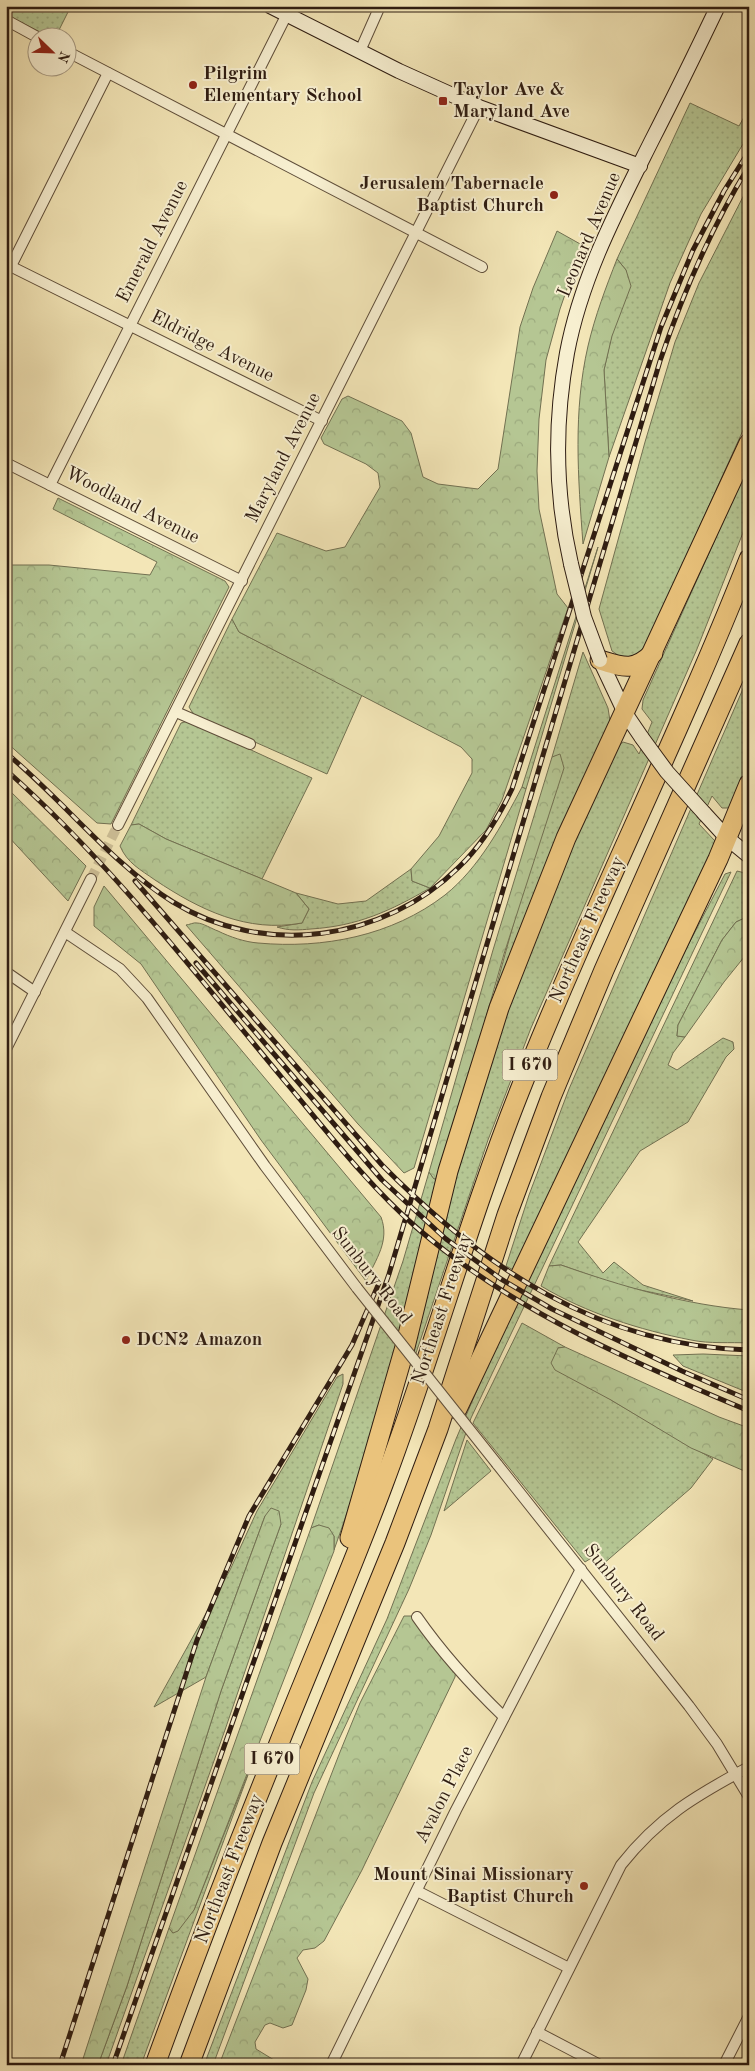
<svg xmlns="http://www.w3.org/2000/svg" width="755" height="2071" font-family="'Old Standard TT',serif">
	<style>
		.grass { fill: url(#grass-dots); stroke: #727152 }
		.forest { fill: url(#forest-crowns); stroke: #727152 }
		.lines { fill: none; stroke-linecap: round; stroke-linejoin: round }
		.street-tunnel { stroke: #ccbe96; stroke-width: 10; stroke-dasharray: 10 5; stroke-linecap: butt }
		.street-casing { stroke: #5f4e3a; stroke-width: 12 }
		.secondary-casing { stroke: #2e1c11; stroke-width: 16 }
		.highway-casing { stroke: #2e1c11; stroke-width: 21 }
		.street { stroke: #f7efd0; stroke-width: 10 }
		.secondary { stroke: #f7efd0; stroke-width: 14 }
		.highway { stroke: #eac37c; stroke-width: 19 }
		.rail-casing { stroke: #2e1c11; stroke-width: 5 }
		.rail { stroke: #f7efd0; stroke-width: 3; stroke-dasharray: 9; stroke-linecap: butt }
		.street-bridge-casing { stroke: #5f4e3a; stroke-width: 12; stroke-linecap: butt }
		.secondary-bridge-casing { stroke: #2e1c11; stroke-width: 16; stroke-linecap: butt }
		.street-bridge { stroke: #f7efd0; stroke-width: 10 }
		.secondary-bridge { stroke: #f7efd0; stroke-width: 14 }
		.poi-dot { fill: #8f2418; stroke: #f7efd0; stroke-width: 2 }
		.labels { text-anchor: middle; dominant-baseline: central; stroke-width: 4; stroke-linejoin: round; paint-order: stroke }
		.shield { fill: #f7efd0; stroke: #6a5b4a; stroke-width: 1 }
		.shield-label { font-size: 18px; font-weight: bold; fill: #2e1c11 }
		.poi-label { font-size: 19px; font-weight: bold; fill: #2e1c11; stroke: #f7efd0; text-anchor: start }
		.street-label { font-size: 19px; fill: #2e1c11; stroke: #f7efd0 }
	</style>
	<defs>
		<pattern id="grass-dots" width="8" height="8" patternUnits="userSpaceOnUse" patternTransform="scale(1.25)"><rect width="8" height="8" fill="#b5c693"/><path d="M2 2h.1M6 6h.1" fill="none" stroke="#9caa7e" stroke-width="1.8" stroke-linecap="round"/></pattern>
		<pattern id="forest-crowns" width="20" height="18" patternUnits="userSpaceOnUse" patternTransform="scale(1.25)"><rect width="20" height="18" fill="#b5c693"/><path d="M2 6a3 3 0 1 1 6 0M12 15a3 3 0 1 1 6 0" fill="none" stroke="#9caa7e"/></pattern>
	</defs>
	<rect width="100%" height="100%" fill="#f3e6b7"/>
	<filter id="stains"><feTurbulence type="fractalNoise" baseFrequency=".004" numOctaves="4"/><feColorMatrix values="0 0 0 0 .2 0 0 0 0 .09 0 0 0 0 .02 0 0 0 .5 -.17"/></filter>
	<radialGradient id="worn" r=".72"><stop offset=".6" stop-color="#630" stop-opacity="0"/><stop offset="1" stop-color="#630" stop-opacity=".3"/></radialGradient>
	<g class="grass">
		<polygon points="6,6 71,6 55,38 50,37 6,15"/>
		<polygon points="690,103 739,126 749,108 749,134 701,214 670,283 609,457 604,370 626,270 617,259"/>
		<polygon points="749,185 749,417 644,650 633,659 622,658 612,651 599,609 645,442 675,342 699,283"/>
		<polygon points="749,456 749,517 746,525 697,649 531,1028 488,1140 415,1356 409,1354 466,1130 526,953 614,749 623,742 633,745 639,754 652,722 642,709 643,700 714,542"/>
		<polygon points="598,547 526,789 522,787"/>
		<polygon points="232,619 239,632 362,695 327,774 194,715 189,707"/>
		<polygon points="583,652 608,708 610,721 485,1027 560,755 552,757"/>
		<polygon points="749,675 749,766 730,808 722,808 712,796 699,824 715,841 717,847 517,1272 506,1266 529,1195 569,1089"/>
		<polygon points="188,721 312,778 262,879 166,839 139,824 131,825 181,723"/>
		<path d="M 411,869 L 412,881 L 430,888 C 390,911 358,926 311,929 C 299,930 289,931 277,927 L 302,923 L 309,909 L 296,893 L 338,904 L 366,901 Z"/>
		<polygon points="737,871 749,874 749,916 736,922 722,940 678,1025 677,1036 685,1037 673,1053 668,1065 677,1070 723,1038 733,1042 734,1049 726,1057 688,1122 640,1151 578,1242 603,1273 614,1262 643,1285 693,1301 621,1286 561,1265 549,1266"/>
		<polygon points="731,872 471,1418 431,1535 409,1589 314,1793 213,2065 204,2065 312,1782 387,1619 456,1439 504,1327 671,978 725,874"/>
		<path d="M 429,1172 L 434,1179 L 441,1176 C 409,1302 378,1428 334,1550 L 334,1536 L 319,1525 L 311,1528 L 403,1261 Z"/>
		<polygon points="522,1323 565,1347 558,1348 611,1400 713,1459 691,1488 602,1565 593,1557 585,1562 473,1423"/>
		<polygon points="703,1354 749,1356 749,1393 683,1366 673,1355"/>
		<polygon points="343,1374 343,1384 226,1727 106,2065 98,2065 127,1986 221,1691 281,1524 265,1516 206,1677 154,1707 230,1570 257,1511 337,1377"/>
		<polygon points="467,1440 491,1471 444,1511"/>
		<polygon points="255,1756 141,2065 121,2065 169,1928 173,1933 194,1910"/>
	</g>
	<g class="forest">
		<polygon points="557,231 582,245 560,309 546,360 539,419 537,471 539,509 557,594 568,608 502,800 486,830 430,888 412,881 411,869 439,836 472,773 472,759 461,747 239,632 232,619 277,533 326,551 345,547 380,487 378,473 366,464 324,444 321,438 342,399 348,396 402,421 411,433 423,477 438,484 478,489 498,469 520,327 533,288"/>
		<path d="M 617,259 L 626,270 L 631,286 L 612,336 L 604,370 L 609,457 L 583,544 C 578,478 573,411 588,346 C 595,316 606,287 617,259 Z"/>
		<polygon points="58,498 225,581 229,587 111,824 97,823 6,742 6,565 49,565 150,575 157,562 53,509"/>
		<polygon points="560,754 564,768 504,954 441,1176 434,1179 429,1172 493,950 552,757"/>
		<polygon points="6,787 86,866 68,901 6,834"/>
		<path d="M 522,787 L 526,789 L 414,1168 L 404,1173 L 358,1124 L 186,925 C 189,925 194,922 197,923 C 203,923 212,929 218,931 C 230,937 245,942 258,943 C 323,949 392,936 445,895 C 479,868 502,825 522,787 Z"/>
		<path d="M 139,824 L 166,839 L 296,893 L 309,909 L 302,923 C 247,933 200,910 155,880 C 141,870 127,863 120,846 L 131,825 Z"/>
		<path d="M 104,886 L 381,1217 C 390,1241 376,1259 366,1281 L 261,1140 L 141,964 L 94,926 L 94,907 Z"/>
		<polygon points="749,916 749,951 724,982 685,1037 677,1036 678,1025 722,940 736,922"/>
		<path d="M 561,1265 C 621,1286 685,1305 749,1310 L 749,1343 C 730,1342 710,1344 691,1340 C 640,1330 586,1313 541,1286 L 549,1266 Z"/>
		<polygon points="565,1347 719,1417 749,1428 749,1473 691,1448 611,1400 555,1370 551,1363 558,1348"/>
		<polygon points="271,1508 279,1511 281,1524 221,1691 127,1986 98,2065 81,2065 206,1677 265,1516"/>
		<polygon points="319,1525 329,1528 334,1536 334,1551 194,1910 178,1931 173,1933 169,1928 311,1528"/>
		<polygon points="404,1616 413,1616 456,1668 455,1677 362,1870 324,1941 315,1948 303,1950 297,1958 308,1979 306,1990 292,2025 283,2028 270,2023 265,2025 255,2042 256,2049 274,2060 275,2065 219,2065 340,1752 360,1703"/>
	</g>
	<g class="lines">
		<polyline class="street-tunnel" points="91,879 118,825"/>
		<defs>
			<g id="street">
				<polyline points="6,20 39,38"/>
				<polyline points="360,51 380,6"/>
				<polyline points="68,52 482,267"/>
				<polyline points="6,264 322,421"/>
				<polyline points="11,266 108,73"/>
				<polyline points="6,463 242,581"/>
				<polyline points="50,485 287,14"/>
				<polyline points="176,712 250,744"/>
				<polyline points="118,825 479,107"/>
				<polyline points="65,932 120,969 147,998 265,1166 357,1288"/>
				<polyline points="6,972 35,992"/>
				<polyline points="6,1049 91,879"/>
				<polyline points="497,1464 689,1706 717,1744 749,1797"/>
				<path d="M 417,1617 C 442,1653 472,1686 504,1717"/>
				<polyline points="417,1891 569,1968"/>
				<polyline points="537,2032 600,2065"/>
				<polyline points="331,2065 456,1810 581,1569"/>
				<path d="M 521,2065 L 621,1865 C 659,1817 695,1796 749,1767"/>
				<polyline points="724,2065 749,2016"/>
			</g>
			<g id="secondary">
				<polyline points="270,6 399,71 479,107 640,166"/>
				<path d="M 571,564 C 555,494 554,424 567,353 C 581,278 617,210 651,142 C 674,97 696,52 718,6"/>
				<polyline points="600,660 625,713 642,738"/>
				<polyline points="704,813 726,837 749,856"/>
			</g>
			<g id="highway">
				<path d="M 600,660 C 623,667 634,672 653,653"/>
				<polyline points="457,1409 718,859 749,784"/>
				<polyline points="350,1538 405,1347 448,1171 499,1008 566,838 749,443"/>
				<path d="M 155,2065 C 194,1958 235,1851 278,1746 C 313,1658 351,1571 384,1482 C 433,1352 469,1218 520,1090 C 591,911 678,739 749,559"/>
				<polyline points="189,2065 272,1843 395,1543 438,1429 507,1215 551,1097 604,970 749,643"/>
			</g>
		</defs>
		<use href="#street" class="street-casing"/>
		<use href="#secondary" class="secondary-casing"/>
		<use href="#highway" class="highway-casing"/>
		<use href="#street" class="street"/>
		<use href="#secondary" class="secondary"/>
		<use href="#highway" class="highway"/>
		<defs>
			<g id="rail">
				<path d="M 6,753 C 62,799 113,865 173,902 C 264,958 384,941 459,867 C 482,845 498,818 512,789 L 661,327 L 693,250 L 724,191 L 749,151"/>
				<path d="M 6,770 C 110,862 195,973 283,1079 C 326,1130 367,1184 417,1228 C 513,1311 632,1362 749,1411"/>
				<path d="M 135,881 L 382,1165 C 484,1268 599,1346 749,1350"/>
				<polyline points="196,963 382,1180 446,1239 501,1279 552,1309 682,1371 749,1400"/>
				<polyline points="60,2065 197,1640 249,1516 352,1345 379,1283"/>
				<path d="M 113,2065 L 389,1274 L 660,361 C 683,293 711,228 749,166"/>
			</g>
		</defs>
		<use href="#rail" class="rail-casing"/>
		<use href="#rail" class="rail"/>
		<defs>
			<polyline id="street-bridge" points="357,1288 497,1464"/>
			<g id="secondary-bridge">
				<polyline points="571,564 584,617 600,660"/>
				<polyline points="642,738 667,772 704,813"/>
			</g>
		</defs>
		<use href="#street-bridge" class="street-bridge-casing"/>
		<use href="#secondary-bridge" class="secondary-bridge-casing"/>
		<use href="#street-bridge" class="street-bridge"/>
		<use href="#secondary-bridge" class="secondary-bridge"/>
	</g>
	<g class="poi-dot">
		<circle cx="193" cy="85" r="5"/>
		<rect x="438" y="96" width="10" height="10" rx="2.5"/>
		<circle cx="554" cy="195" r="5"/>
		<circle cx="126" cy="1340" r="5"/>
		<circle cx="584" cy="1886" r="5"/>
	</g>
	<g class="labels">
		<g class="shield">
			<rect x="502.5" y="1049.5" width="55" height="31" rx="4"/>
			<rect x="244.5" y="1743.5" width="55" height="31" rx="4"/>
		</g>
		<g class="shield-label">
			<text x="530" y="1065">I 670</text>
			<text x="272" y="1759">I 670</text>
		</g>
		<g class="poi-label">
			<text x="203" y="74">Pilgrim<tspan x="203" dy="22">Elementary School</tspan></text>
			<text x="453" y="90">Taylor Ave &amp;<tspan x="453" dy="22">Maryland Ave</tspan></text>
			<text x="544" y="184" text-anchor="end">Jerusalem Tabernacle<tspan x="544" dy="22">Baptist Church</tspan></text>
			<text x="136" y="1340">DCN2 Amazon</text>
			<text x="574" y="1875" text-anchor="end">Mount Sinai Missionary<tspan x="574" dy="22">Baptist Church</tspan></text>
		</g>
		<g class="street-label">
			<text transform="translate(590 235) rotate(-67)">Leonard Avenue</text>
			<text transform="translate(153 242) rotate(-63)">Emerald Avenue</text>
			<text transform="translate(212 347) rotate(27)">Eldridge Avenue</text>
			<text transform="translate(284 458) rotate(-63)">Maryland Avenue</text>
			<text transform="translate(132 506) rotate(27)">Woodland Avenue</text>
			<text transform="translate(588 930) rotate(-66)">Northeast Freeway</text>
			<text transform="translate(371 1276) rotate(52)">Sunbury Road</text>
			<text transform="translate(443 1309) rotate(-72)">Northeast Freeway</text>
			<text transform="translate(623 1593) rotate(52)">Sunbury Road</text>
			<text transform="translate(445 1795) rotate(-63)">Avalon Place</text>
			<text transform="translate(230 1869) rotate(-69)">Northeast Freeway</text>
		</g>
	</g>
	<rect width="755" height="2071" fill="none" stroke="#f3e6b7" stroke-width="25"/>
	<rect x="8" y="8" width="740" height="2056" fill="none" stroke="#2e1c11" stroke-width="2.5"/>
	<rect x="12" y="12" width="730" height="2046" fill="none" stroke="#2e1c11"/>
	<g transform="translate(52 52) rotate(113)"><circle r="24" fill="#f7efd0" stroke="#a79b84"/>
	<path d="M0-4L9 19L0 12L-9 19Z" fill="#8f2418"/>
	<text y="-8" font-size="14" font-weight="bold" text-anchor="middle" fill="#2e1c11">N</text>
	</g>
	<rect width="100%" height="100%" filter="url(#stains)"/>
	<rect width="100%" height="100%" fill="url(#worn)"/>
</svg>
